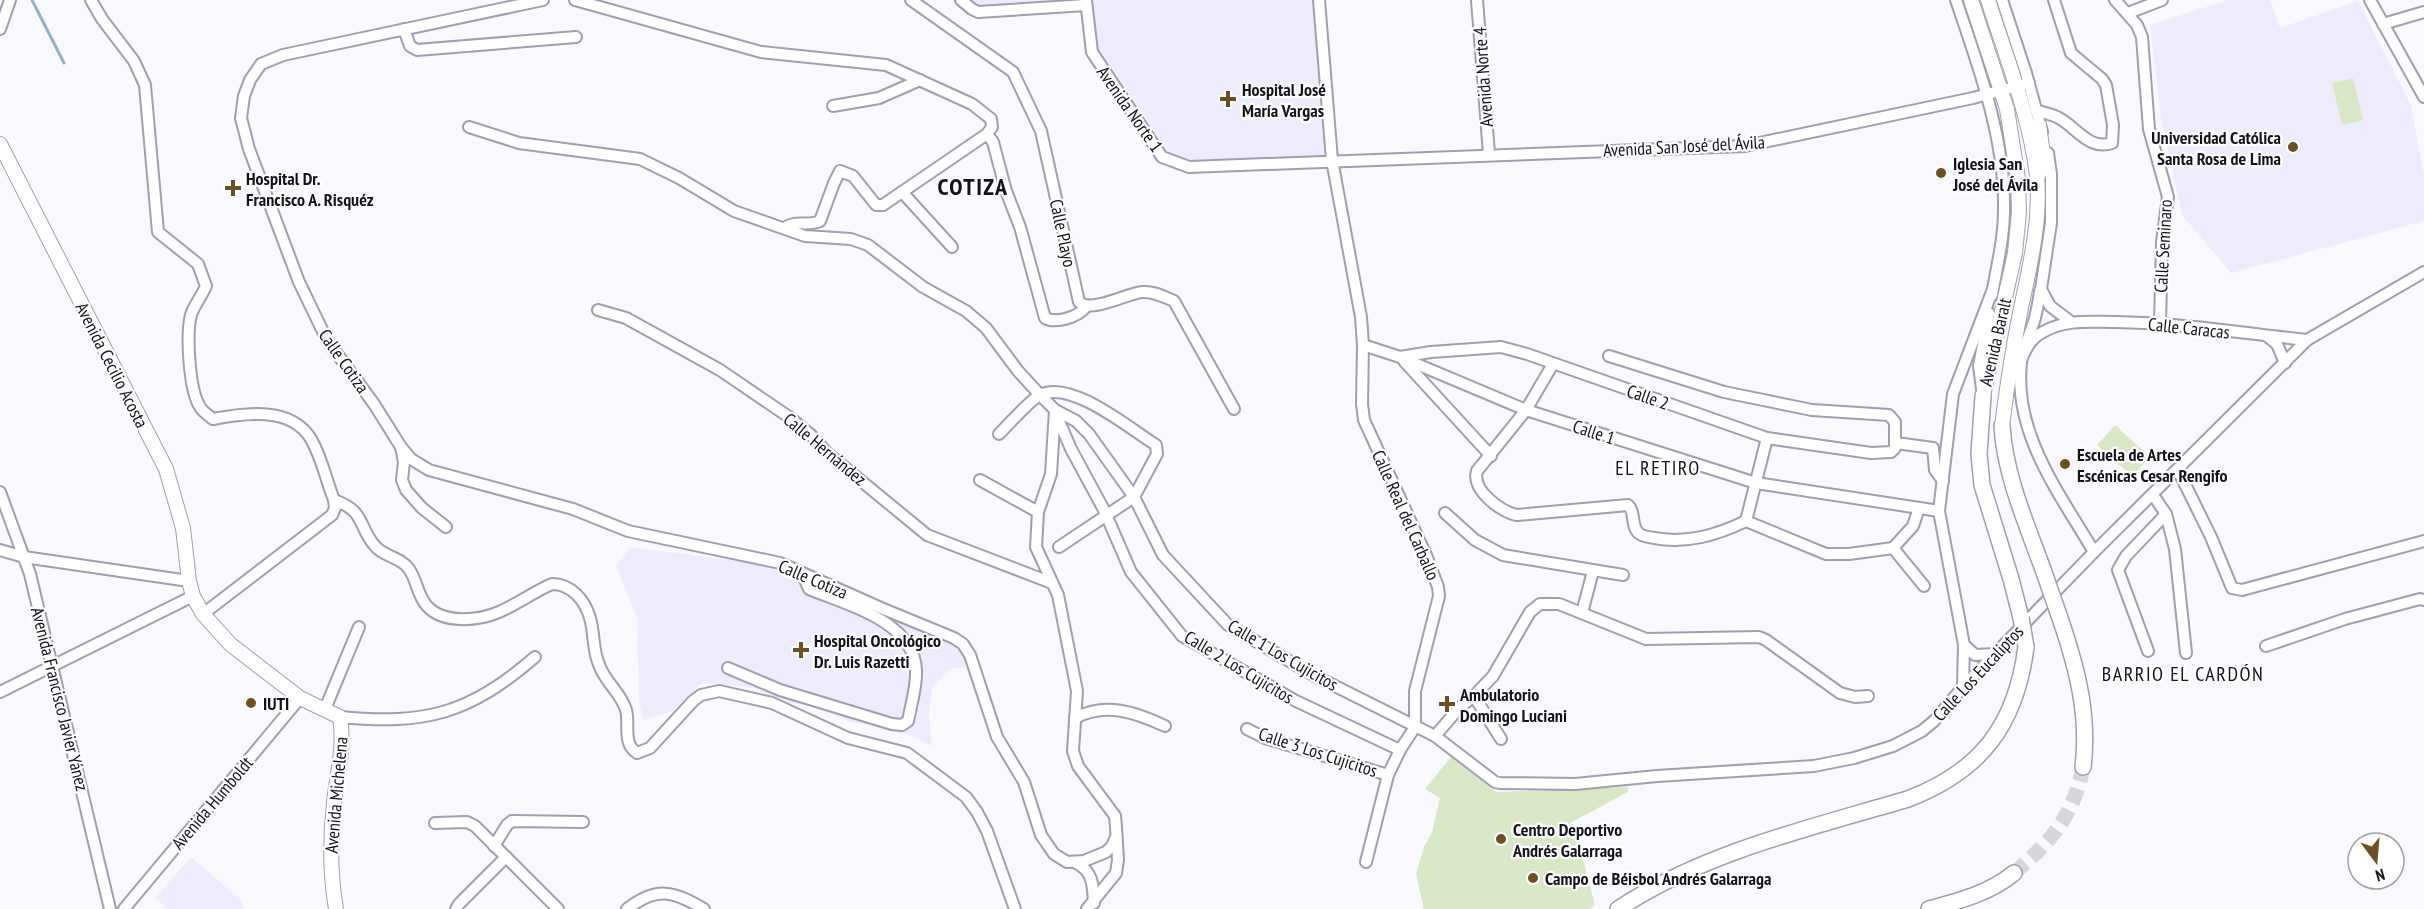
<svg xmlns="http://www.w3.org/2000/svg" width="2424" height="909" font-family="'PT Sans Narrow',sans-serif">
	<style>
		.built { fill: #eeecfc }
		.pitch { fill: #dae7c6 }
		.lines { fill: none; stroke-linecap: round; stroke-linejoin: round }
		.stream { stroke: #90b4c6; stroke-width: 3 }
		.highway-tunnel { stroke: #d7d6db; stroke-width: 15; stroke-dasharray: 15 8; stroke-linecap: butt }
		.minor-casing { stroke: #a09eb0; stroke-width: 14 }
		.major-casing { stroke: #a09eb0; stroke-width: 16 }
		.highway-casing { stroke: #a09eb0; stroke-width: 18 }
		.minor { stroke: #fff; stroke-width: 10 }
		.major { stroke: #fff; stroke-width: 14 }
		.highway { stroke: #fff; stroke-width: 15 }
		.highway-bridge-casing { stroke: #a09eb0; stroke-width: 18; stroke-linecap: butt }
		.highway-bridge { stroke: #fff; stroke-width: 15 }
		.poi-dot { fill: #6c5023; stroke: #fff; stroke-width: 2 }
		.labels { text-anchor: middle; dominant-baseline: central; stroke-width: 4.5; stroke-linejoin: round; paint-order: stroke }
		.street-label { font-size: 18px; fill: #14131a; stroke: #fff }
		.poi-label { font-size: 18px; font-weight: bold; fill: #14131a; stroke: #fff; text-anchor: start }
		.neighbourhood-label { font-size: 20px; letter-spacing: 1.5px; fill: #14131a; stroke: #fff }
		.district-label { font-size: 24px; font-weight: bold; letter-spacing: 1.5px; fill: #14131a; stroke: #fff }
	</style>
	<rect width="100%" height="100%" fill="#f9f9fd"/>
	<g class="built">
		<polygon points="971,0 1081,0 978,6"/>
		<polygon points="1092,0 1315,0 1328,154 1204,171 1175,162 1096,44"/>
		<polygon points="2228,0 2270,0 2280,28 2358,1 2411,105 2424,175 2424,221 2231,273 2182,215 2161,119 2150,25"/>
		<polygon points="631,547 760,564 947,636 960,645 965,655 965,667 950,669 932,688 929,715 932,746 915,737 848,721 813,706 779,702 755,688 702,683 672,711 643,720 639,699 637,618 616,565"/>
		<polygon points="191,857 240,899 245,909 168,909 155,898"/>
	</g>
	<g class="pitch">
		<polygon points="2353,78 2363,120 2342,125 2332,83"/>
		<polygon points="2115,425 2150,457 2132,476 2097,445"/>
		<polygon points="1451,757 1496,792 1628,787 1628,792 1570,823 1574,836 1577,836 1595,905 1590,909 1424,909 1416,874 1424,847 1432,832 1440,798 1425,789"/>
	</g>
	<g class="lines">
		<polyline class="stream" points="32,0 64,63"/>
		<path class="highway-tunnel" d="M 2014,873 C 2051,842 2074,815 2083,767"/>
		<defs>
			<g id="minor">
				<path d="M 91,0 L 102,19 L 134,61 L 145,85 L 158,232 L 198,264 L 206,286 C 202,296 194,305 191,315 C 186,334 189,390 200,407 C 203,412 208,415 213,419 C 245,413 291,406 311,439 C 322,458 326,480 334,500 C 366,511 358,527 375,546 C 384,557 401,557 409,569 C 417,580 417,595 427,606 C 443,624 478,621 499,612 C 518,604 533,592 552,584 C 571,584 585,600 590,618 C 595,635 592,651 600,667 C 606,683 621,693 626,710 C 630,725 622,743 637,753 L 650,748 L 693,701 L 701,695 L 719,691 L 772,703 L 848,738 L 907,753 L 966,797 L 977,812 L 987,831 L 1015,909"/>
				<polyline points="543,0 283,55 261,64 250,80 244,96 241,118 249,149 299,282 327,340 374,404 401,447 411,459 429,470 573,509 628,531 780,563 881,608 954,638 963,644 970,655 997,737 1024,782 1041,835 1054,854 1067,862 1084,861 1106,852 1112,846 1116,837"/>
				<path d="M 575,0 L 761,52 L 886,65 L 972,104 L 991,119 L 992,127 L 987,134 L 883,205 L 876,205 L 853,176 L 840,171 L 834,183 L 820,221 C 807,227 798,219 784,228"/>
				<path d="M 911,0 L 1013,72 L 1041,131 L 1079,302 C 1092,313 1125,294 1142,292 C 1154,291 1164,297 1174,301 L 1234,409"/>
				<polyline points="961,0 972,9 978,12 1086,5"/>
				<polyline points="1086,0 1092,52 1162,157 1189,167 1745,146 1973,98 2029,83"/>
				<polyline points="1319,0 1332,160 1361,317 1363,345 1362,404 1364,420 1426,555 1438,587 1439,596 1415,691 1415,727 1400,750 1388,775 1366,862"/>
				<polyline points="1477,0 1489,154"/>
				<path d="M 1956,0 C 1978,65 2004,135 2004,204 C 2005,235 1997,265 1992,295"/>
				<polyline points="2002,0 2026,73 2042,132"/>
				<polyline points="2115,0 2137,25 2142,37 2149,129 2168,197 2162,242 2160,323"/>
				<polyline points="2370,0 2424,97"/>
				<polyline points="2128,13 2162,0"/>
				<polyline points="2383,24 2424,12"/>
				<polyline points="0,29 10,0"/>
				<polyline points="404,29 410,46 417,50 576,37"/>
				<polyline points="833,106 879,98 920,80"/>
				<path d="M 2036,110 C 2043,113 2052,114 2059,118 C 2076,127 2089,151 2112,143 L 2113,125 L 2106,85 L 2102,79 L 2071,53 L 2054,0"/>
				<polyline points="469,127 519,143 640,159 679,178 734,211 805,236 851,239 868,245 923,287 966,311 986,328 1018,371 1040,395 1055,410 1076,421 1089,434 1134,497 1163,555 1228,625 1313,675 1435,736 1495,782 1500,783 1575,784 1657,776 1814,766 1854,758 1893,746 1922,731 1934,721 1963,687 2094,552 2297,350 2307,340 2424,272"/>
				<path d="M 987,134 L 993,142 L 1006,191 L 1020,227 L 1045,318 C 1056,324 1078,317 1086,307"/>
				<polyline points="2048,153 2051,174 2051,223 2041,289 2050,306 2071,322"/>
				<polyline points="902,192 952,247"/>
				<path d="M 2040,291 C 2039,300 2037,309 2035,318 C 2031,332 2023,347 2021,362 C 2013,434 2060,494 2094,552"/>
				<polyline points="598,310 626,318 720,370 789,417 811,435 826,452 927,535 1052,583"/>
				<polyline points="2267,336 2277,344 2285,363"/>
				<polyline points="1363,345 1400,357 1526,410 1756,483 1939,511"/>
				<polyline points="1400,357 1431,352 1501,347 1527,354 1767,438 1871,453 1891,452 1895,448 1895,422 1889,415 1812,410 1724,392 1609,356"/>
				<path d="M 2021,360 C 2026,348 2031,338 2043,332 C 2065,319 2090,322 2115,322 C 2179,323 2243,333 2307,340"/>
				<polyline points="1404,361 1491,456"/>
				<path d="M 1553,364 L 1526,410 L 1477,471 C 1471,490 1501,512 1517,515 L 1628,505 C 1636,512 1630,528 1640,534 C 1644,537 1650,537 1654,538 C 1687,544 1717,535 1746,521"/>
				<polyline points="1982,389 1979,366 1989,313"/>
				<polyline points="1055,410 1051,474 1038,512 1036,547 1058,595 1077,691 1073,751 1078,766 1115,816 1116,827 1118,860 1116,873 1087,909"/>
				<polyline points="1058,419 1071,449 1104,510 1131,572 1182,636 1296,701 1400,750"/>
				<path d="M 999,434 C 1008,425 1030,400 1040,395 C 1071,379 1130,429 1156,445 L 1157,454 L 1134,497 L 1059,547"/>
				<polyline points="1767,438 1746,521 1826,554 1849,554 1893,548 1913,526 1919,508"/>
				<polyline points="1896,443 1933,448 1935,470 1943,481"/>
				<polyline points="401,447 404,462 402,480 406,490 422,508 446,527"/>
				<polyline points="2178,470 2211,537 2232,588 2242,590 2424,541"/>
				<polyline points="980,480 1038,512"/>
				<polyline points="0,492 30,574 110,909"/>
				<polyline points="2153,495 2166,514 2175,549 2186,653"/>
				<polyline points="1445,513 1475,540 1503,555 1623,575"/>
				<polyline points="1893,548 1924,586"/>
				<polyline points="0,550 24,557 189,581"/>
				<polyline points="1582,613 1593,571"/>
				<polyline points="203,614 332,515 335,508 334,500"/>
				<polyline points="1964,645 1975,655 1994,654"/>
				<polyline points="2266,646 2345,619 2420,599 2424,600"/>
				<polyline points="2148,651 2118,570 2126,556 2166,514"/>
				<path d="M 728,668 L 780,690 L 892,724 L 902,725 L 908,721 C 911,705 917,686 916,670 C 914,621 847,605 809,589 L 802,573"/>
				<polyline points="1963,687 1964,645 1939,511 1953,394 1993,289"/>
				<polyline points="0,692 193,596"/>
				<polyline points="1474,696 1501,739"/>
				<polyline points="325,709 359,627"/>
				<path d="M 340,717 C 426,725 469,714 535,657"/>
				<path d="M 1075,718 C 1106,702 1135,712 1165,726"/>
				<polyline points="1247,729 1265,738 1388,775"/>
				<polyline points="1435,736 1460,707 1474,696 1493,676 1530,612 1540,604 1559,604 1646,639 1759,637 1766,640 1840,693 1855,697 1868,696"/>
				<polyline points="435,823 467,822 475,826 558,909"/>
				<polyline points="494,846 507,825 512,821 583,822"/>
				<path d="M 1076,863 C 1093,871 1093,885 1094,903"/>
				<polyline points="124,909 300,698"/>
				<polyline points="456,909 459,904 506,857"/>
				<path d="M 627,909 C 657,886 673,891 704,909"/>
			</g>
			<g id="major">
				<polyline points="1971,0 2007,109 2018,179 2019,212 2015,253 1983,396"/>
				<path d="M 1988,0 C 2006,57 2030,116 2037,176 C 2041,221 2030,265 2021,308 C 2013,347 2007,386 2002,426"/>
				<path d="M 0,144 L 166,469 L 183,528 L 189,581 L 193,596 L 203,614 L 230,644 L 300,698 L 340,717 C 345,746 337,774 334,803 C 330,838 330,874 336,909"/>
				<polyline points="2038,176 2044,162 2039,125"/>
			</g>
			<g id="highway">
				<polyline points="1983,396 1979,454 1982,485 2011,579 2021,618"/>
				<path d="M 2002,426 C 2005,477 2028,527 2045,575"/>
				<path d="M 2062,624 C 2078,672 2089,716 2083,767"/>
				<path d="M 1618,909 C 1704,852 1810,828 1908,799 C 1981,771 2016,725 2026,647"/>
				<path d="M 1929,909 C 1959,901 1990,893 2014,873"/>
			</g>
		</defs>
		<use href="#minor" class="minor-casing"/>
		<use href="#major" class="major-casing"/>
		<use href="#highway" class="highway-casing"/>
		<use href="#minor" class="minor"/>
		<use href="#major" class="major"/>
		<use href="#highway" class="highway"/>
		<defs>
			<g id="highway-bridge">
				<polyline points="2045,575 2062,624"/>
				<polyline points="2021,618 2026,647"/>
			</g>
		</defs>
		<use href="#highway-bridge" class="highway-bridge-casing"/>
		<use href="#highway-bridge" class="highway-bridge"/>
	</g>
	<g class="poi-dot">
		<path d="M1225 90h6v6h6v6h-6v6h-6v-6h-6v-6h6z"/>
		<circle cx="2293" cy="147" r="6"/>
		<circle cx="1941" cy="173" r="6"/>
		<path d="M230 179h6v6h6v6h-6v6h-6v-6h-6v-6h6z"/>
		<circle cx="2065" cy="464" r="6"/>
		<path d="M798 641h6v6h6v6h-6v6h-6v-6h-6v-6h6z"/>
		<circle cx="251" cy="703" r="6"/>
		<path d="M1444 695h6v6h6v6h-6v6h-6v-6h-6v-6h6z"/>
		<circle cx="1501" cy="839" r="6"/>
		<circle cx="1533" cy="878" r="6"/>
	</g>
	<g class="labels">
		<g class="street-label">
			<text transform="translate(1483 77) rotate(-94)">Avenida Norte 4</text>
			<text transform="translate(1130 109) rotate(55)">Avenida Norte 1</text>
			<text transform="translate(1684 146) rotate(-3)">Avenida San José del Ávila</text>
			<text transform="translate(1063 233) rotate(78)">Calle Playo</text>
			<text transform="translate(2163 246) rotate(-87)">Calle Seminaro</text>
			<text transform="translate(2189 328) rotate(6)">Calle Caracas</text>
			<text transform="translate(1995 342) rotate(-77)">Avenida Baralt</text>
			<text transform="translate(344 361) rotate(55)">Calle Cotiza</text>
			<text transform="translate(112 365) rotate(63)">Avenida Cecilio Acosta</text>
			<text transform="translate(1648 397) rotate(19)">Calle 2</text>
			<text transform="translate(1594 432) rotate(18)">Calle 1</text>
			<text transform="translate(825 449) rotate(40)">Calle Hernández</text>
			<text transform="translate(1406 515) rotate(66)">Calle Real del Carballo</text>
			<text transform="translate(813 579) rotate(23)">Calle Cotiza</text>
			<text transform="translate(1283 655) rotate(30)">Calle 1 Los Cujicitos</text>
			<text transform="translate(1239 667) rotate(31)">Calle 2 Los Cujicitos</text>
			<text transform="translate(1978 673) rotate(-47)">Calle Los Eucaliptos</text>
			<text transform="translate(60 699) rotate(76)">Avenida Francisco Javier Yánez</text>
			<text transform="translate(1318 752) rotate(18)">Calle 3 Los Cujicitos</text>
			<text transform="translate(336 795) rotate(-85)">Avenida Michelena</text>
			<text transform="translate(212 803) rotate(-50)">Avenida Humboldt</text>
		</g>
		<g class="poi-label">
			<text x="1242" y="89">Hospital José<tspan x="1242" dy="21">María Vargas</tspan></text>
			<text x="2281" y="137" text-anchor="end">Universidad Católica<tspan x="2281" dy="21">Santa Rosa de Lima</tspan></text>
			<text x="1953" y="163">Iglesia San<tspan x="1953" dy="21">José del Ávila</tspan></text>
			<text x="246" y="178">Hospital Dr.<tspan x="246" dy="21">Francisco A. Risquéz</tspan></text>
			<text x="2077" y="454">Escuela de Artes<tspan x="2077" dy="21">Escénicas Cesar Rengifo</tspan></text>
			<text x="814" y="640">Hospital Oncológico<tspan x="814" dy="21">Dr. Luis Razetti</tspan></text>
			<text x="1460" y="694">Ambulatorio<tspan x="1460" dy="21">Domingo Luciani</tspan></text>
			<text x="263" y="703">IUTI</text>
			<text x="1513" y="829">Centro Deportivo<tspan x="1513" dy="21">Andrés Galarraga</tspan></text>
			<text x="1545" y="878">Campo de Béisbol Andrés Galarraga</text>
		</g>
		<g class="neighbourhood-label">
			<text x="1658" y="468">EL RETIRO</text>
			<text x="2183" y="674">BARRIO EL CARDÓN</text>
		</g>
		<g class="district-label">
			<text x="973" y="186">COTIZA</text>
		</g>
	</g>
	<g transform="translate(2376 861) rotate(164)"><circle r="28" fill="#ffffff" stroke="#a1a1a3" stroke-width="1.5"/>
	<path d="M0-4.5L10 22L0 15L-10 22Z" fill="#6c5023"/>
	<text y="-9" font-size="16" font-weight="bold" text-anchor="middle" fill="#14131a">N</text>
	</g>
</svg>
